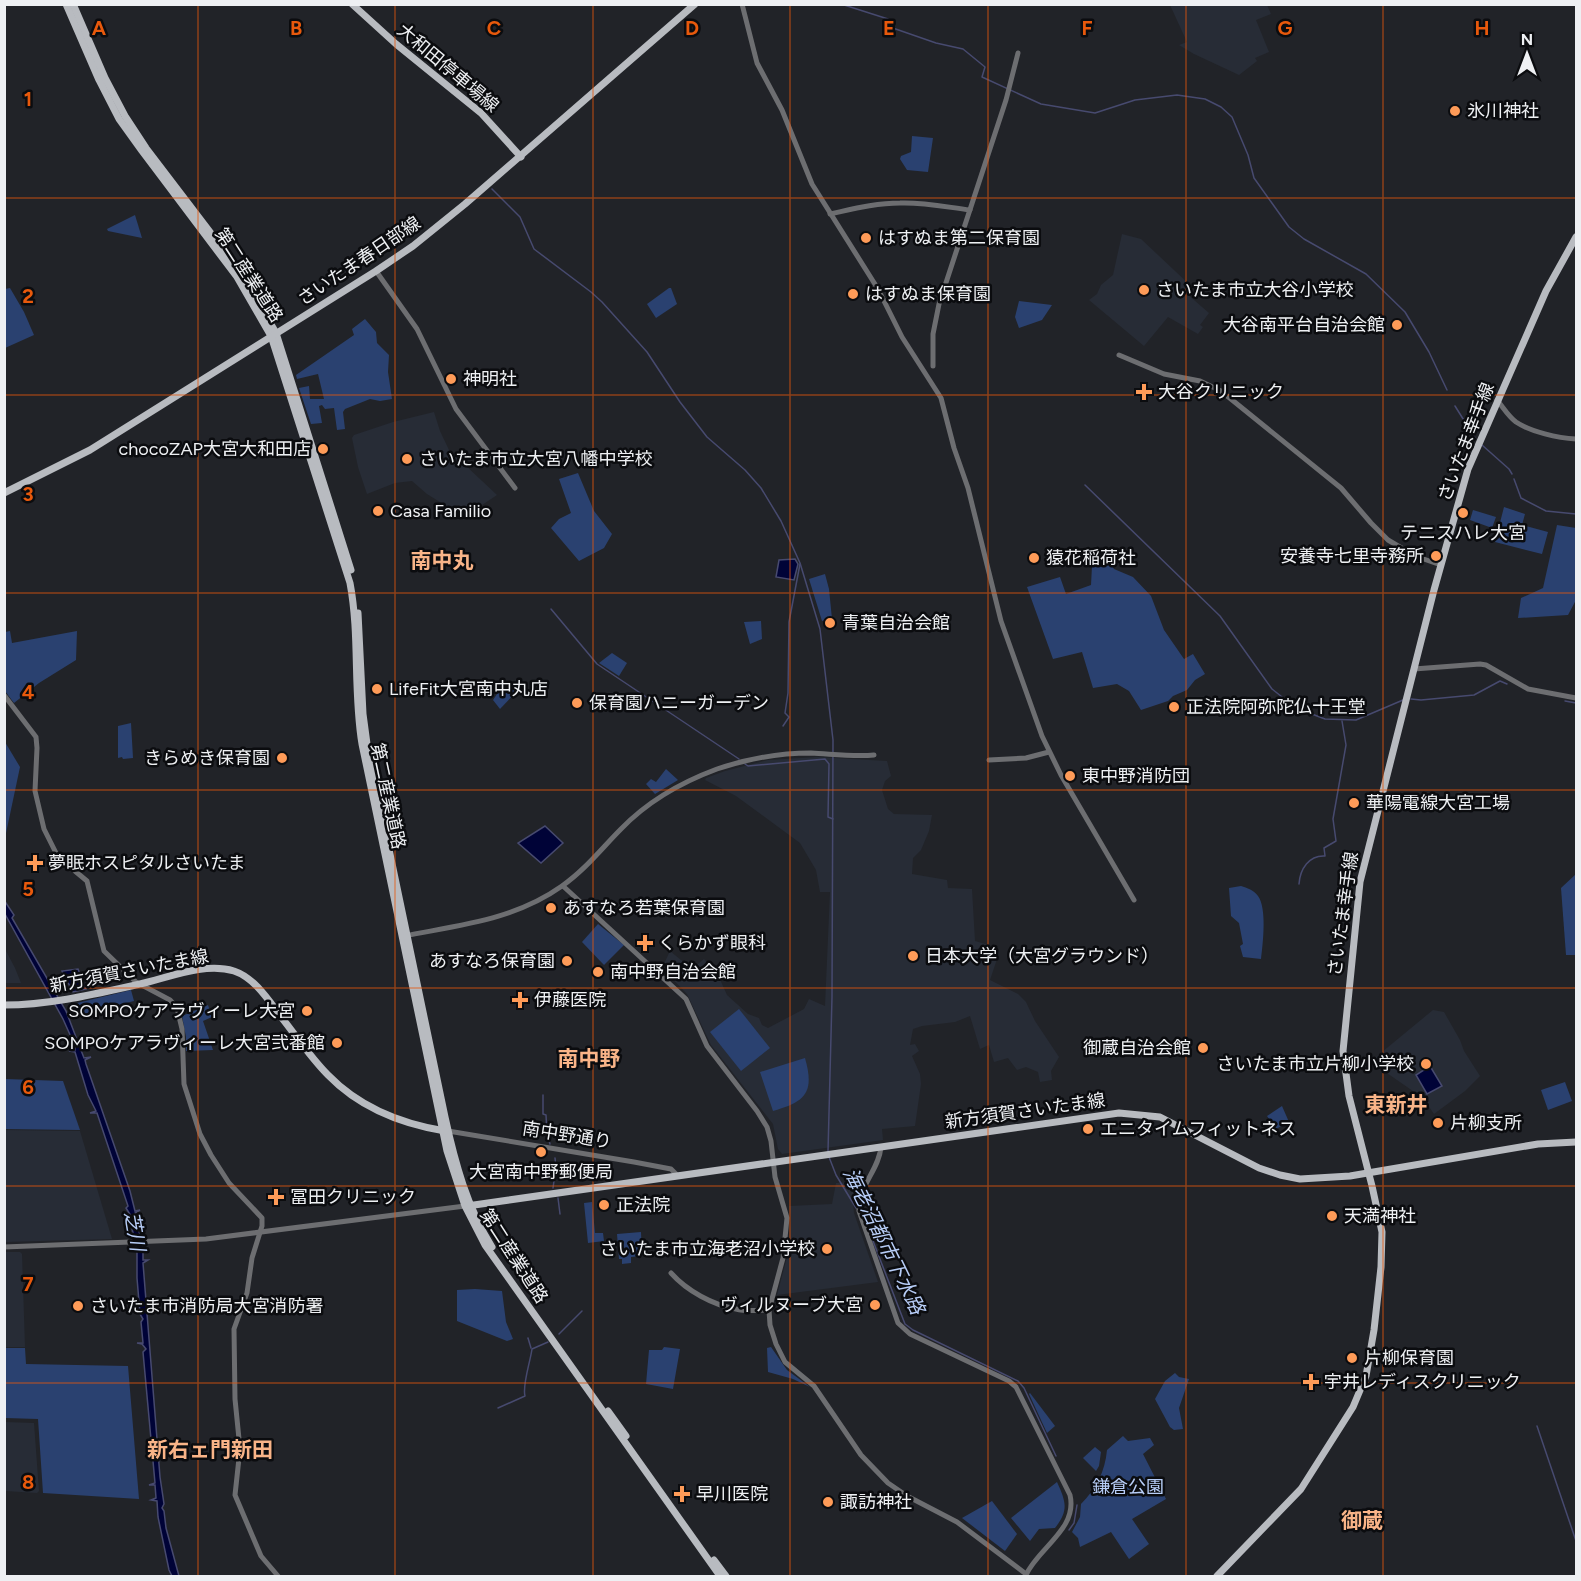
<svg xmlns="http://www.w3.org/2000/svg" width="1581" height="1581" font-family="Figtree,'Noto Sans JP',sans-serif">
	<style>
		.built { fill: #272c36 }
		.green { fill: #2a4170 }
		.water { fill: #000337; stroke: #474a6f; stroke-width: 1.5 }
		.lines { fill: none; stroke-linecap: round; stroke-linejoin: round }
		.stream { stroke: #474a6f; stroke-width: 1.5 }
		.minor { stroke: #6d6e71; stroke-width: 5 }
		.major { stroke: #b8bbc0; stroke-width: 7 }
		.grid { fill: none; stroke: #e8590c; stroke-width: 1.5; stroke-opacity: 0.55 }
		.poi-dot { fill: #fe9b58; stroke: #0b0c0f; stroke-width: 2 }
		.labels { text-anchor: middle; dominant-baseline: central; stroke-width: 5; stroke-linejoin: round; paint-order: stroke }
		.street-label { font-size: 18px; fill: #eef0f3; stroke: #0b0c0f }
		.poi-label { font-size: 18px; fill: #eef0f3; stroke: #0b0c0f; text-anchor: start }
		.park-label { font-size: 18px; fill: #b8cef8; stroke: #0b0c0f }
		.water-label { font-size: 20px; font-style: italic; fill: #b7cdf7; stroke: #0b0c0f }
		.quarter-label { font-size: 21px; font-weight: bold; fill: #f9b488; stroke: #0b0c0f }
		.grid-label { font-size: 20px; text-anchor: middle; font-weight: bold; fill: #e8590c; stroke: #0b0c0f; stroke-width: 5; stroke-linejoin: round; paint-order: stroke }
	</style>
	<rect width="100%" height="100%" fill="#212328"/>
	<g class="built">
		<polygon points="1170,5 1267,5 1271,14 1256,20 1269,52 1255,58 1257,61 1239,75 1194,54 1179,45 1187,42"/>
		<polygon points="1122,234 1141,239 1192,287 1187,294 1209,313 1200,325 1203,327 1198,334 1168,317 1144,346 1089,300 1097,294 1101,285 1113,275"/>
		<polygon points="434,412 440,431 449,450 497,495 464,517 427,494 412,481 395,483 367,494 358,467 352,438 354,435 393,422"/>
		<polygon points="817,757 887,761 891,776 885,781 882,790 888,809 894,814 932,815 929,831 921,850 913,858 912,874 947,880 948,888 972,889 975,941 989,945 988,950 999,953 990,980 1018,994 1026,1002 1035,1021 1059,1057 1051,1071 1052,1080 1040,1082 1038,1072 1026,1067 1017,1070 1008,1058 994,1062 989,1045 980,1049 970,1016 955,1022 922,1026 913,1029 910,1045 915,1044 919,1051 912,1056 920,1074 921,1084 915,1126 882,1129 883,1140 782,1154 778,1149 773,1124 711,1045 687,994 662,968 670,951 692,969 704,959 718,975 727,995 748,1014 759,1018 762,1025 768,1028 804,1009 809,999 825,1006 830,892 820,892 816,870 800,843 736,796 705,780 706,778 725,771 768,760"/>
		<polygon points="5,949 15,968 21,983 5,983"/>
		<polygon points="1433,1010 1444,1012 1460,1040 1464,1051 1480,1076 1465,1091 1434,1114 1423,1098 1384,1071 1376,1057"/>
		<polygon points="4,1130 80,1131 112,1239 5,1242"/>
		<polygon points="853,1182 858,1186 853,1202 854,1213 878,1282 777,1295 786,1261 790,1236 791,1219 789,1206 832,1204 836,1183"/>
		<polygon points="5,1252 20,1252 22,1254 25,1347 5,1347"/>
		<polygon points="5,1422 34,1423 39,1491 37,1493 5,1491"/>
	</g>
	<g class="green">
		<polygon points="912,136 933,138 928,172 907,170 900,159 901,156 911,152"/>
		<polygon points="135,215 142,238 108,231 107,229"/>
		<polygon points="10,288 24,312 34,335 5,348 5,289"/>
		<polygon points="669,288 671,288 677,304 656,318 647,304"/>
		<polygon points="1019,301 1052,305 1042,320 1019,328 1015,317"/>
		<polygon points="365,319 376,332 377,343 389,355 388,372 392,399 380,401 370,399 345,409 343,412 345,429 337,430 334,408 325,409 322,405 319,406 322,423 311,424 299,388 309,386 310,399 324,399 318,374 297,379 296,375 354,335 352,329"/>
		<polygon points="578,473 594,511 612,534 604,548 579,561 551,528 559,519 571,513 559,479"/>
		<polygon points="1504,507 1525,514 1522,525 1548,532 1542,554 1495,542"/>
		<polygon points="1473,510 1496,517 1492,528 1470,520"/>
		<polygon points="1557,525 1576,528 1576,600 1568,615 1518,618 1521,598 1543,588"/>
		<polygon points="1107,558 1114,569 1133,577 1151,596 1164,630 1184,659 1193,654 1205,674 1195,680 1187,690 1173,696 1168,701 1141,710 1129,691 1117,684 1093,688 1082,652 1053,659 1027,587 1060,577 1066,594 1091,585 1092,566"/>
		<polygon points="825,574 829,589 832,619 822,621 809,579"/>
		<polygon points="761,621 762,639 750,644 744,622"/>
		<polygon points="10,631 12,643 77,631 76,660 39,683 14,703 5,691 5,632"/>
		<polygon points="612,653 627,663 619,676 599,663"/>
		<polygon points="505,682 517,691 500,709 493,700"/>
		<polygon points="131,723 133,758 123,759 122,757 118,758 118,726"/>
		<polygon points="5,742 20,767 5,838 4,838"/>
		<polygon points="666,769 678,780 655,794 646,784 651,779 656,782"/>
		<polygon points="1576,874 1576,955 1566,955 1561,888"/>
		<path d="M 1241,886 C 1247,888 1254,890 1258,896 C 1267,908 1263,943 1261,959 L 1243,957 L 1240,946 L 1243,944 L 1239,923 L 1231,916 L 1229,888 Z"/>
		<polygon points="598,924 624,945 604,965 582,942"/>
		<polygon points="131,990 134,1001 83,1014 77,1003"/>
		<polygon points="208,1005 212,1017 203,1021 213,1050 186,1051 186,1037 182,1016"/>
		<polygon points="739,1009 770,1048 741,1071 710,1032"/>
		<path d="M 805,1058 C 815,1093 805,1102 773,1111 L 760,1072 Z"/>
		<polygon points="5,1079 63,1081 80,1130 5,1129"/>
		<polygon points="1565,1082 1572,1101 1548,1110 1541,1090"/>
		<polygon points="1282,1106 1289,1122 1276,1129 1267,1116"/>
		<polygon points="592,1202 595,1233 603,1233 604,1241 588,1243 584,1203"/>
		<polygon points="641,1232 642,1256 631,1257 631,1263 622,1264 622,1259 619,1259 617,1234"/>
		<polygon points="475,1289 502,1291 506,1322 513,1339 507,1341 457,1321 457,1290"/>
		<polygon points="664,1347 680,1349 673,1389 646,1384 649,1350 662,1350"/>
		<polygon points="771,1347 787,1370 810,1387 793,1379 768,1372 767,1348"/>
		<polygon points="5,1348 25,1348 26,1364 128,1366 139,1499 43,1493 38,1419 5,1418"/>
		<polygon points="1175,1373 1179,1377 1189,1379 1179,1408 1183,1429 1174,1430 1170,1427 1155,1399 1165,1381"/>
		<polygon points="1030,1393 1055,1426 1047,1433 1029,1394"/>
		<path d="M 1123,1436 L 1128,1441 L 1150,1438 L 1154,1445 L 1143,1454 L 1166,1499 L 1132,1519 L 1149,1544 L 1129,1559 L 1111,1532 L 1080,1547 L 1078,1538 L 1072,1532 L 1080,1517 L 1081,1504 C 1096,1489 1105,1472 1107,1450 Z"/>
		<polygon points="1095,1447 1101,1452 1099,1466 1096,1471 1083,1458"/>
		<path d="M 1057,1482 C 1066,1502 1069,1510 1055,1528 L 1039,1529 L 1030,1541 L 1011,1518 Z"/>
		<polygon points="992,1501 1017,1534 1005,1551 962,1518"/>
	</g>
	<g class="water">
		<polygon points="795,559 798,564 794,580 776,577 779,560"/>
		<polygon points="545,826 563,843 541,863 518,843"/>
		<polygon points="4,900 14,915 12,918 66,1011 84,1058 91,1057 85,1060 86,1064 130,1191 135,1211 140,1210 135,1213 143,1249 143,1260 148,1260 143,1263 160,1477 164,1504 162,1508 164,1511 166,1528 179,1576 172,1576 169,1570 158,1517 157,1501 151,1500 156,1498 155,1485 149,1485 155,1483 143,1352 146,1349 142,1344 137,1343 143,1343 141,1322 143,1319 140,1314 137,1278 137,1250 130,1220 125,1221 124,1219 131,1216 126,1208 128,1206 97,1113 90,1113 96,1111 88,1095 75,1052 69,1051 75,1050 75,1046 63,1019 5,914"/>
		<polygon points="78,969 86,989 73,992 62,971"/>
		<polygon points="1430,1066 1442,1086 1427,1094 1416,1075"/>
	</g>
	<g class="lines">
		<g class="stream">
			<polyline points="841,4 888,19 889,22 887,26 936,43 963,49 985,67 982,77 1041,104 1095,113 1135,100 1177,95 1205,99 1221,107 1232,117 1248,155 1254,178 1289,227 1304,239 1366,274 1405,312 1429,352 1447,390"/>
			<polyline points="492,189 520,217 534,249 591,292 602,302 647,352 680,402 707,437 745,470 761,488 781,521 800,563 820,629 833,740 832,997 828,1152"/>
			<polyline points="1455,406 1475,438"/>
			<polyline points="1482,445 1509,469 1512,474"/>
			<polyline points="1514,479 1521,498 1546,511 1576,514"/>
			<polyline points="1085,485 1220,616 1272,689 1296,708 1325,719 1356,720 1403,700"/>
			<polyline points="551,609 597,664 739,759"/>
			<polyline points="1411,699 1421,700 1474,695 1500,681 1507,684"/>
			<polyline points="1565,701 1576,703"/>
			<polyline points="783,726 789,717 785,713 788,693 789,622 800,564"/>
			<polyline points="745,764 748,766 825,759 829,764 828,817 833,819"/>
			<path d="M 1299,884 C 1300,869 1309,855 1325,856 L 1324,848 L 1336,841 L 1333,819 L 1346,745 L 1342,721"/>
			<polyline points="543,1095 543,1114 546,1115 547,1134 550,1144"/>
			<polyline points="829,1157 836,1175 856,1208"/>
			<polyline points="553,1188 556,1167 555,1158"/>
			<polyline points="558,1198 560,1214"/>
			<polyline points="868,1228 905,1324 913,1330 1018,1381 1024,1388 1056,1456"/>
			<polyline points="559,1334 582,1311"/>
			<polyline points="528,1338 531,1348"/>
			<path d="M 498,1408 L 525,1396 C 522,1386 530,1363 532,1349 L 548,1342"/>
			<polyline points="1537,1426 1576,1541"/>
			<polyline points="1069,1530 1074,1523 1077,1505"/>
		</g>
		<g class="minor">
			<polyline points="742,4 757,63 782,110 812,184 878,289 902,337 941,398 954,448 968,488 1001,621 1042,736 1061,775 1134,900"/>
			<path d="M 830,214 C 853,209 876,203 900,203 C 923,202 946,207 970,210"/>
			<polyline points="376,271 417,329 456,409 515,488"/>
			<polyline points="1119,355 1164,374 1200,381 1221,391 1341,488 1371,523 1388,540 1415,556 1441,565"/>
			<polyline points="933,366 933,334 939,304 1006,100 1018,53"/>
			<path d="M 1497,400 C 1503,407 1508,416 1516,422 C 1531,432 1558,438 1576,439"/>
			<polyline points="1414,669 1480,664 1486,665 1528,689 1576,698"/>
			<polyline points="4,695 36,737 37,748 35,791 44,829 58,857 87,881 104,951 136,982 170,1000 177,1008 182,1029 184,1084 200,1134 211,1155 229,1183 262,1218 262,1226 252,1258 247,1293 234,1329 235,1399 240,1449 235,1495 261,1556 278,1576"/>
			<polyline points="989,760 1026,758 1049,752"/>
			<polyline points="563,886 686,999 707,1046 757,1111 767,1127 771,1141 775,1177 787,1218 783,1258 769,1310 770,1325 776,1344 785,1362 814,1386 861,1455 888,1483 907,1496 957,1522 1026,1574"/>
			<path d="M 404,936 C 460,925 514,920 562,886 C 585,870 602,848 621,829 C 647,802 682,782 717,769 C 747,759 779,753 811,753 C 832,754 854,757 874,755"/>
			<polyline points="448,1131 634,1162 671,1169 677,1175"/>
			<path d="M 881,1147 C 879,1170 858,1186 859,1211 L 898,1323 L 910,1334 L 1009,1381 L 1016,1387 L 1070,1495 C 1078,1529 1038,1548 1026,1575"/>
			<polyline points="4,1247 206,1239 465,1206"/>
			<path d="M 671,1273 C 687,1291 713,1305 736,1309 C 747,1312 759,1310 769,1310"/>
		</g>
		<g class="major">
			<path d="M 66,4 L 99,80 L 119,119 L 142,151 L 237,277 L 271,336 L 350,583 C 360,636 353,691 362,744 L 447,1151 L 465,1206 L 485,1245 L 720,1576"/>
			<polyline points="73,4 105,78 125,116 146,148 242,274 276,333 351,570"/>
			<polyline points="352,4 396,44 481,113 521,157"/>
			<polyline points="4,493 90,450 376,271 413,246 465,204 695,4"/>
			<path d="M 358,613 L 363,714 L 367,744 L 445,1117 C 455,1163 467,1207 492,1247"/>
			<path d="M 4,1005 C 50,1005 95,994 140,984 C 168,978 204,962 234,971 C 255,978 269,1001 282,1018 C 297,1037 311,1058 328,1075 C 359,1107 402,1124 445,1131"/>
			<polyline points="467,1206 1119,1113 1160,1117 1259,1168 1280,1175 1300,1179 1350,1176 1538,1144 1576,1142"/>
			<polyline points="608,1411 626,1436"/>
			<polyline points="714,1560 726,1576"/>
			<polyline points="1217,1576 1301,1489 1353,1407 1366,1376 1374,1330 1381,1267 1382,1232 1372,1186 1349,1096 1343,1051 1360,882 1434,590 1468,469 1546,291 1576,237"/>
		</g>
	</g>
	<path class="grid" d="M 198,4 L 198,1576M 395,4 L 395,1576M 593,4 L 593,1576M 790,4 L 790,1576M 988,4 L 988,1576M 1186,4 L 1186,1576M 1383,4 L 1383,1576M 4,198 L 1576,198M 4,395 L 1576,395M 4,593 L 1576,593M 4,790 L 1576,790M 4,988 L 1576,988M 4,1186 L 1576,1186M 4,1383 L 1576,1383"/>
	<g class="poi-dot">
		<circle cx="1455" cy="111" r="6"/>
		<circle cx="866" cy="238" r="6"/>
		<circle cx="1144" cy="290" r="6"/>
		<circle cx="853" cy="294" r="6"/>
		<circle cx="1397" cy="325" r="6"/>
		<circle cx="451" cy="379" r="6"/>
		<path d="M1141 383h6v6h6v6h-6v6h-6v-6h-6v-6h6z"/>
		<circle cx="323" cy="449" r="6"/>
		<circle cx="407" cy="459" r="6"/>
		<circle cx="378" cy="511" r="6"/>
		<circle cx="1463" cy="513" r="6"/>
		<circle cx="1436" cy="556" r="6"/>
		<circle cx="1034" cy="558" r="6"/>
		<circle cx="830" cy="623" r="6"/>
		<circle cx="377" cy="689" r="6"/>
		<circle cx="577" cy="703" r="6"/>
		<circle cx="1174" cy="707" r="6"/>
		<circle cx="282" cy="758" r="6"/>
		<circle cx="1070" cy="776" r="6"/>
		<circle cx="1354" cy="803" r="6"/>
		<path d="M32 854h6v6h6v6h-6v6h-6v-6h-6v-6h6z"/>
		<circle cx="551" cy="908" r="6"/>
		<path d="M642 934h6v6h6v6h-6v6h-6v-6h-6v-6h6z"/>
		<circle cx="913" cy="956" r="6"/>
		<circle cx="567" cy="961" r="6"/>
		<circle cx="598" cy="972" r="6"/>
		<path d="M517 991h6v6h6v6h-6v6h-6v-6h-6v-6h6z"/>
		<circle cx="307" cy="1011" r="6"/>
		<circle cx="337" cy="1043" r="6"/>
		<circle cx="1203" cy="1048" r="6"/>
		<circle cx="1426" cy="1064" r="6"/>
		<circle cx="1438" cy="1123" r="6"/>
		<circle cx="1088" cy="1129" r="6"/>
		<circle cx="541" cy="1152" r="6"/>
		<path d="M273 1188h6v6h6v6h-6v6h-6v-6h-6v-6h6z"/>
		<circle cx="604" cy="1205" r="6"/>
		<circle cx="1332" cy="1216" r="6"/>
		<circle cx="827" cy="1249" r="6"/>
		<circle cx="875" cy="1305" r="6"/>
		<circle cx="78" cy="1306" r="6"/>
		<circle cx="1352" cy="1358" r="6"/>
		<path d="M1308 1373h6v6h6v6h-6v6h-6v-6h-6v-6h6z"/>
		<path d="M679 1485h6v6h6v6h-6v6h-6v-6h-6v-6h6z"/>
		<circle cx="828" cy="1502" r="6"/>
	</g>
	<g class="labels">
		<g class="street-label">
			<text transform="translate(448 68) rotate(40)">大和田停車場線</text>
			<text transform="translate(359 261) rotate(-34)">さいたま春日部線</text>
			<text transform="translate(249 275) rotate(57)">第二産業道路</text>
			<text transform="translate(1466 442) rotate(-69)">さいたま幸手線</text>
			<text transform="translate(388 796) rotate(78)">第二産業道路</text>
			<text transform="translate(1343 914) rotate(-82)">さいたま幸手線</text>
			<text transform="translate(129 971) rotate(-11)">新方須賀さいたま線</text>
			<text transform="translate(1025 1111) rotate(-8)">新方須賀さいたま線</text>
			<text transform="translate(567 1135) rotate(9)">南中野通り</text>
			<text transform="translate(514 1256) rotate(57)">第二産業道路</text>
		</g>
		<g class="poi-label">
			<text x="1467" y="111">氷川神社</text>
			<text x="878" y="238">はすぬま第二保育園</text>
			<text x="1156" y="290">さいたま市立大谷小学校</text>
			<text x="865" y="294">はすぬま保育園</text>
			<text x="1385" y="325" text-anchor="end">大谷南平台自治会館</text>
			<text x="463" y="379">神明社</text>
			<text x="1158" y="392">大谷クリニック</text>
			<text x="311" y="449" text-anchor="end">chocoZAP大宮大和田店</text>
			<text x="419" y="459">さいたま市立大宮八幡中学校</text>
			<text x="390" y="511">Casa Familio</text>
			<text x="1463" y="533" text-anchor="middle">テニスハレ大宮</text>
			<text x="1424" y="556" text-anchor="end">安養寺七里寺務所</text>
			<text x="1046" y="558">猿花稲荷社</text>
			<text x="842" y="623">青葉自治会館</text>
			<text x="389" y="689">LifeFit大宮南中丸店</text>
			<text x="589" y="703">保育園ハニーガーデン</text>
			<text x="1186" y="707">正法院阿弥陀仏十王堂</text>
			<text x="270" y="758" text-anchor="end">きらめき保育園</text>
			<text x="1082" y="776">東中野消防団</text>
			<text x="1366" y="803">華陽電線大宮工場</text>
			<text x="48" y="863">夢眠ホスピタルさいたま</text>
			<text x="563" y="908">あすなろ若葉保育園</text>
			<text x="658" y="943">くらかず眼科</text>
			<text x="925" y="956">日本大学（大宮グラウンド）</text>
			<text x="555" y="961" text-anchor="end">あすなろ保育園</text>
			<text x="610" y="972">南中野自治会館</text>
			<text x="534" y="1000">伊藤医院</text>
			<text x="295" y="1011" text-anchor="end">SOMPOケアラヴィーレ大宮</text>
			<text x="325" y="1043" text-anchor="end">SOMPOケアラヴィーレ大宮弐番館</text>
			<text x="1191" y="1048" text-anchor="end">御蔵自治会館</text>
			<text x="1414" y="1064" text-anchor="end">さいたま市立片柳小学校</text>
			<text x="1450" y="1123">片柳支所</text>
			<text x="1100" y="1129">エニタイムフィットネス</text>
			<text x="541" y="1172" text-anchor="middle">大宮南中野郵便局</text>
			<text x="290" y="1197">冨田クリニック</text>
			<text x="616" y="1205">正法院</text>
			<text x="1344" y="1216">天満神社</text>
			<text x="815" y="1249" text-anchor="end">さいたま市立海老沼小学校</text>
			<text x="863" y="1305" text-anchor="end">ヴィルヌーブ大宮</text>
			<text x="90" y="1306">さいたま市消防局大宮消防署</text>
			<text x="1364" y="1358">片柳保育園</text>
			<text x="1324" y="1382">宇井レディスクリニック</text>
			<text x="696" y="1494">早川医院</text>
			<text x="840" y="1502">諏訪神社</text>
		</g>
		<g class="park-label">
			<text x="1128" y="1487">鎌倉公園</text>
		</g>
		<g class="water-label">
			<text transform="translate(135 1231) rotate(80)">芝川</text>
			<text transform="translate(884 1241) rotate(64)">海老沼都市下水路</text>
		</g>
		<g class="quarter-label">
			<text x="442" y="560">南中丸</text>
			<text x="589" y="1058">南中野</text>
			<text x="1396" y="1104">東新井</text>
			<text x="210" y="1449">新右ェ門新田</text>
			<text x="1362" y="1520">御蔵</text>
		</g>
	</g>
	<g class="grid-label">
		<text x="99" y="35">A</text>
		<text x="296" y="35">B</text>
		<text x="494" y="35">C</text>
		<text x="692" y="35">D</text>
		<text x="889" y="35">E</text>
		<text x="1087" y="35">F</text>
		<text x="1285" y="35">G</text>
		<text x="1482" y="35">H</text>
		<text x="28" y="106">1</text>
		<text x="28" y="303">2</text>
		<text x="28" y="501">3</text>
		<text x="28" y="699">4</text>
		<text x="28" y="896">5</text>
		<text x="28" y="1094">6</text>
		<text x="28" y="1291">7</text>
		<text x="28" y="1489">8</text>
	</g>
	<rect width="1581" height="1581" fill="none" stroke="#eef0f3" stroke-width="12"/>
	<g transform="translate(1527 54)" stroke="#0b0c0f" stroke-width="4.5" paint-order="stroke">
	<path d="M0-4.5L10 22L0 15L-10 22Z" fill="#eef0f3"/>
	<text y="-9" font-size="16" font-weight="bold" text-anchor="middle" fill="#eef0f3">N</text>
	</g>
</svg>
